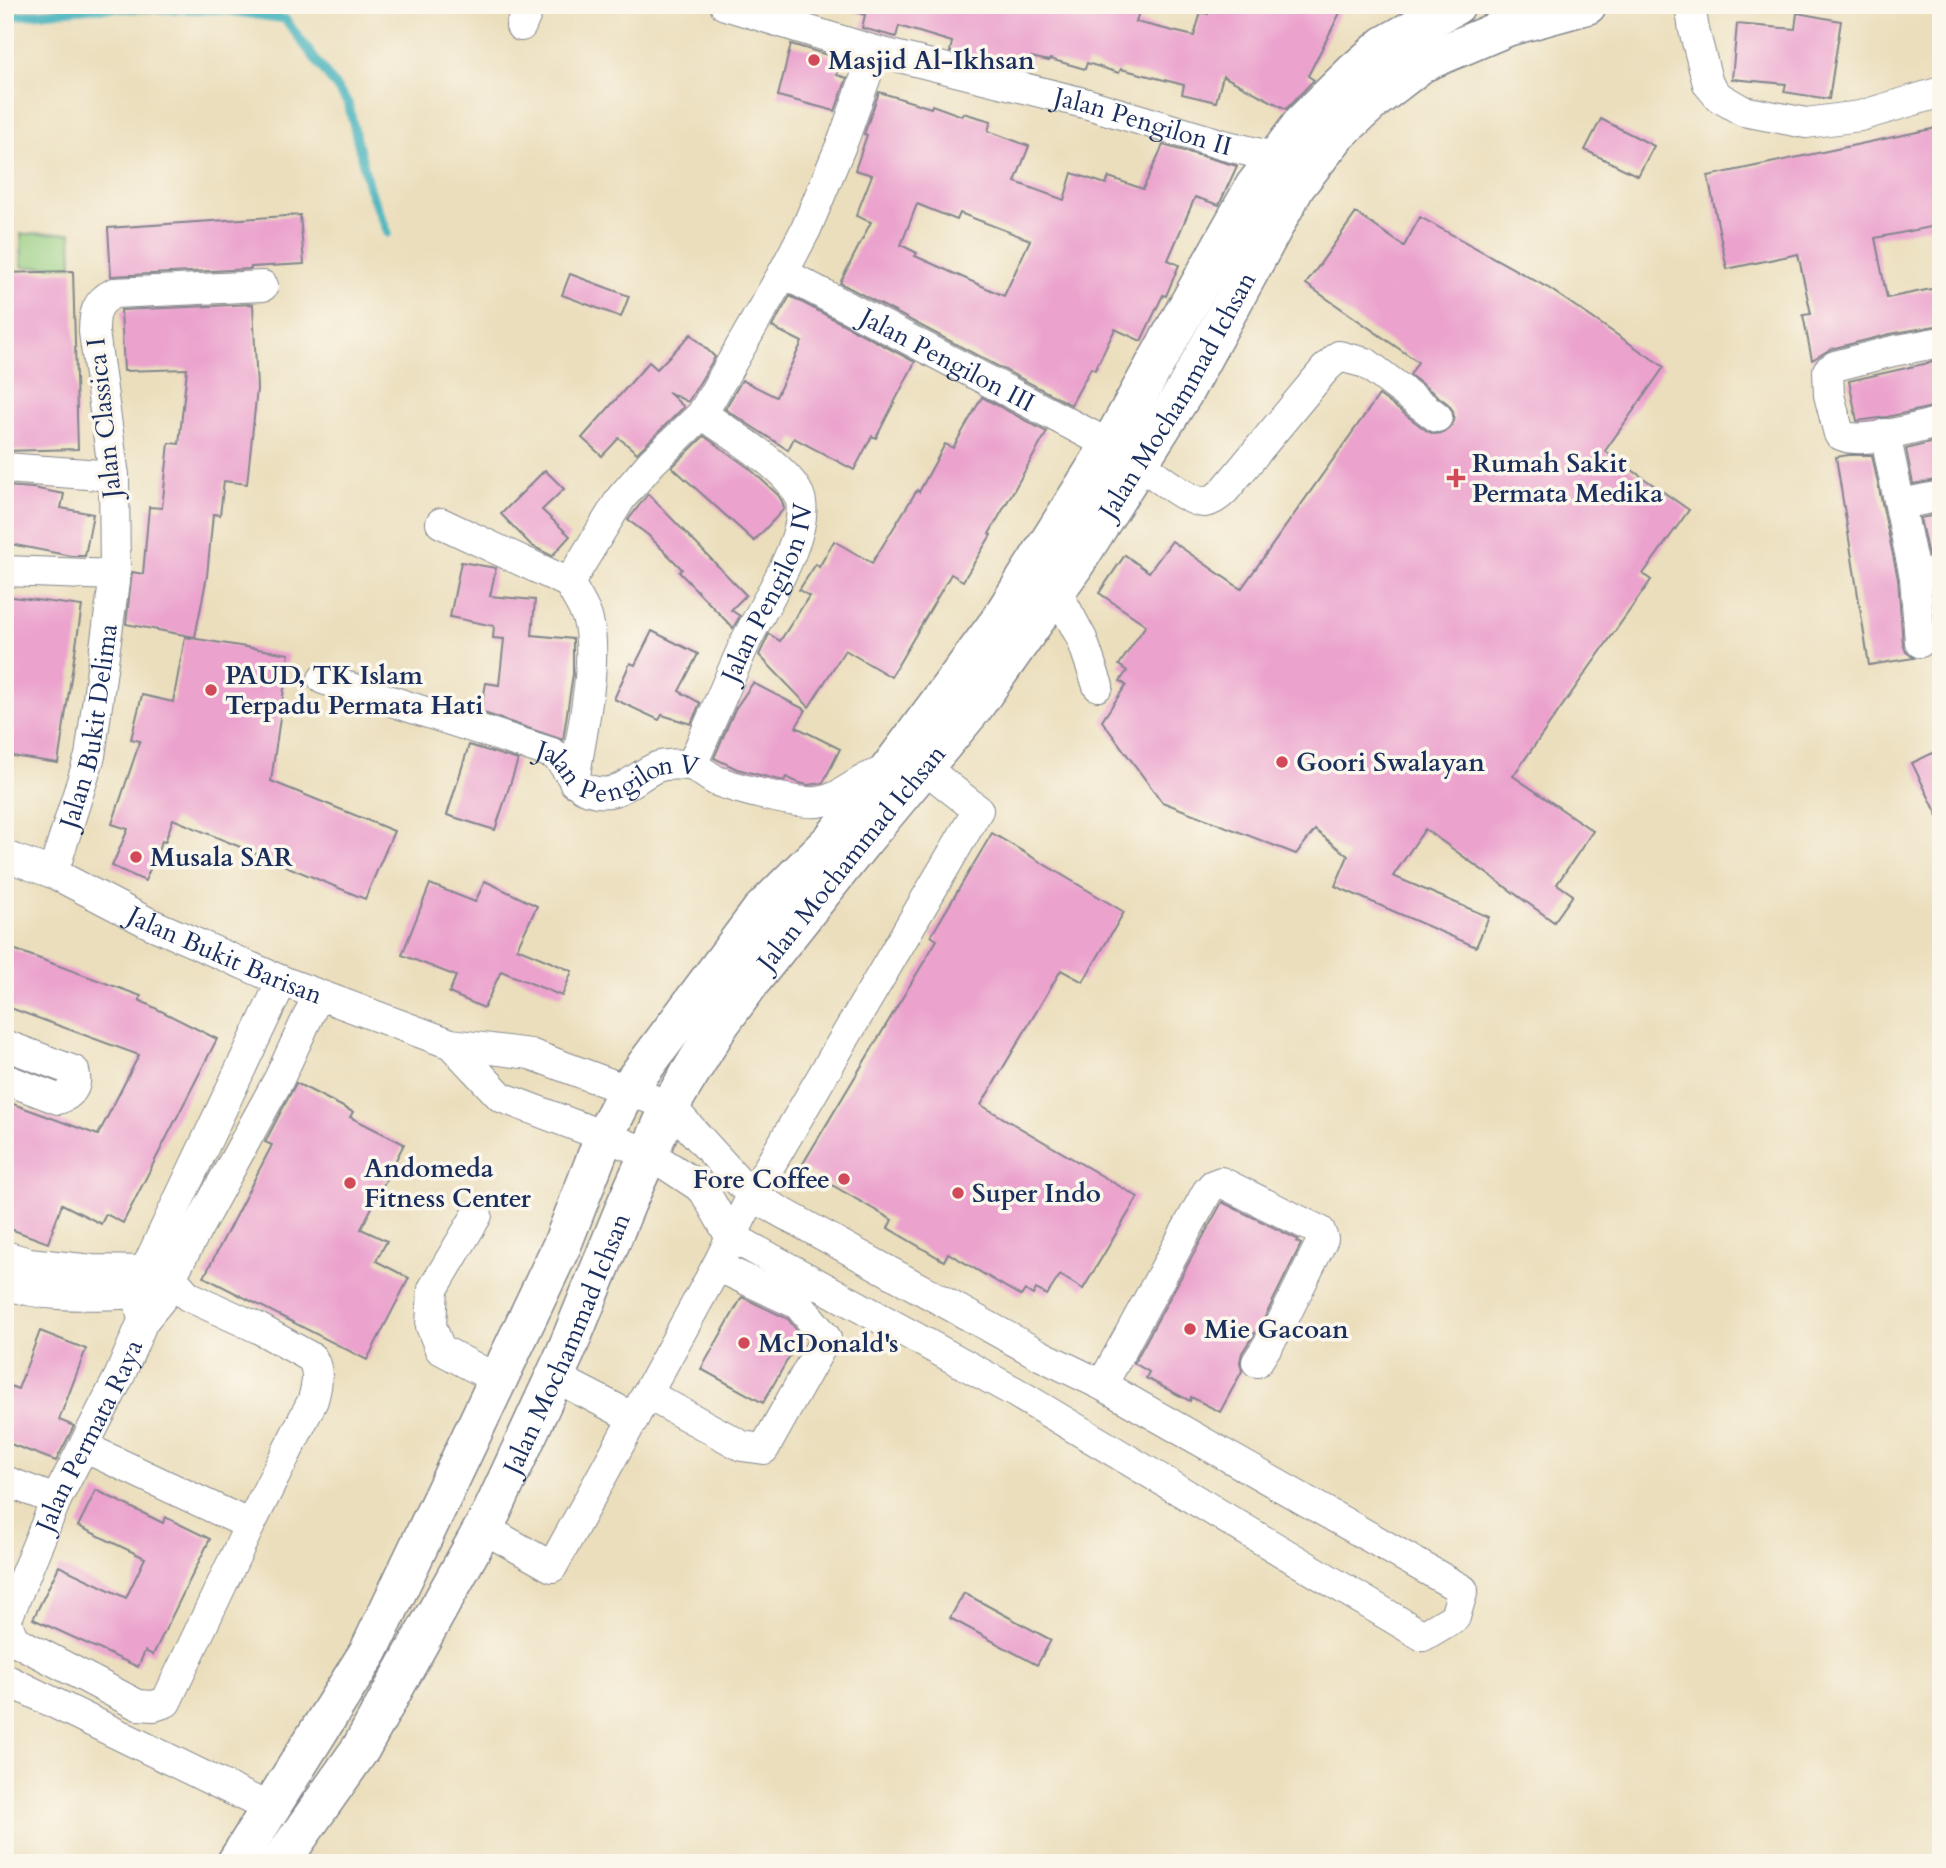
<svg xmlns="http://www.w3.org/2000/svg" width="1946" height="1868" font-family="Cardo,serif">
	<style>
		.green { fill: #95cd7f; stroke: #587e6e; stroke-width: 2 }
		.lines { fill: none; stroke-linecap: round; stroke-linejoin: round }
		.stream { stroke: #41b1bb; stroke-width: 9 }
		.building { fill: #eba2cd; fill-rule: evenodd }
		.minor-casing { stroke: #83868d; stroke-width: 32 }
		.major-casing { stroke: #83868d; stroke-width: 41 }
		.minor { stroke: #fff; stroke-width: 30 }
		.major { stroke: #fff; stroke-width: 38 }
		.poi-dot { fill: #d1495b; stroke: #fbf7ec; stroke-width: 2.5 }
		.labels { text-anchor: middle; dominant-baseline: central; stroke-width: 7; stroke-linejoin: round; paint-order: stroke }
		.poi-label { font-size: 26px; font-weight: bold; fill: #1b2f5e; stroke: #fbf7ec; text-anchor: start }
		.street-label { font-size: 26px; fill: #1b2f5e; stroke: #fbf7ec }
	</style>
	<rect width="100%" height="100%" fill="#fbf7ec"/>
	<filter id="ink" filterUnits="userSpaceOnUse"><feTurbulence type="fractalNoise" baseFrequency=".0143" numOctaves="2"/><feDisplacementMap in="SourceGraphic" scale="14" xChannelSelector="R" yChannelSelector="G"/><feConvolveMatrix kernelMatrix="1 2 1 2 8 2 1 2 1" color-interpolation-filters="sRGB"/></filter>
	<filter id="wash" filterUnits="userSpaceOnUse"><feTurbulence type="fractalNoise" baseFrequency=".00686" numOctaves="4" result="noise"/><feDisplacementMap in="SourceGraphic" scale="28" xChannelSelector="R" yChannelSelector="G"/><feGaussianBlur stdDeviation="1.57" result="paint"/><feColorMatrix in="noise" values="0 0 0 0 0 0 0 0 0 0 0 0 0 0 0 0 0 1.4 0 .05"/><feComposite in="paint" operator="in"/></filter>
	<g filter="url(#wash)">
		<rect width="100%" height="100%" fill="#ebdebc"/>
		<polygon class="green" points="71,233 72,266 22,267 21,234"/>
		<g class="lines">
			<polyline class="stream" points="5,17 92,8 222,10 285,19 348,103 369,188 388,233"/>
		</g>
		<g id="blocks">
			<g class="building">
				<polygon points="853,5 1141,5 1136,22 1194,36 1201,12 1208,14 1211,5 1344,5 1308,76 1314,80 1286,109 1223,76 1216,102 1182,94 1184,85 1121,69 1119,73 1087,63 1085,69 1050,59 1049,61 1031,57 1029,63 1013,59 1010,67 950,52 952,42 899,26 896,37 862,28 865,15 852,11"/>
				<polygon points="1797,13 1841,21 1829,99 1784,92 1786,84 1732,79 1737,24 1795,29"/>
				<polygon points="791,44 841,59 837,75 847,78 835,111 778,96"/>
				<path d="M 879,92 L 931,108 L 932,105 L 962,116 L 963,113 L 991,121 L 988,131 L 1029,146 L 1015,182 L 1064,200 L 1072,173 L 1106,184 L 1109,177 L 1143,189 L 1163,145 L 1237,166 L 1219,205 L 1195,197 L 1168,260 L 1179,265 L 1166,296 L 1163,295 L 1141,341 L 1115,329 L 1095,370 L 1091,368 L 1071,405 L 840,283 L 871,222 L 856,216 L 872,175 L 855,170 L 867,135 L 864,134 ZM 917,204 L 957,220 L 960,213 L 1030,240 L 1004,296 L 915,256 L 917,253 L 901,245 Z"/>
				<polygon points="1601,119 1654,146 1638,176 1585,150"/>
				<polygon points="1941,127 1941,225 1875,238 1887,298 1941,287 1941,325 1890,334 1831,349 1812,360 1803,315 1811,314 1798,254 1727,269 1708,176"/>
				<polygon points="1356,213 1404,246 1420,217 1550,289 1664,367 1605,451 1689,510 1643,574 1651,580 1513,776 1593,831 1557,884 1573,895 1554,922 1425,829 1393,876 1489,917 1476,947 1335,886 1348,856 1315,830 1296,854 1162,802 1102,721 1126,685 1120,681 1127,671 1119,665 1146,625 1099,593 1125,555 1149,572 1172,541 1241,589 1379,395 1427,431 1434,434 1443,433 1451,427 1454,419 1453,411 1448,404 1410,375 1418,362 1306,284"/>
				<polygon points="300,215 304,264 251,267 251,269 111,276 108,228"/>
				<polygon points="73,271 78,449 5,451 5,273"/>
				<polygon points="570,274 629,296 621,317 562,295"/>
				<polygon points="790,296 915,362 876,438 872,436 854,470 794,438 788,450 725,409 742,380 776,397 802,342 772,327"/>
				<polygon points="253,304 257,389 247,484 224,481 220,515 213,514 207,576 195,637 126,624 132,572 143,574 149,507 162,508 169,443 179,444 187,369 124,371 121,310"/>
				<polygon points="691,334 715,357 688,402 668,392 684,407 637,453 619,438 602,456 582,438 649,362 657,369"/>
				<polygon points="1941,360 1941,405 1887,417 1857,421 1849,381"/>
				<polygon points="982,397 1047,432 989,534 991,535 963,581 951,574 891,677 845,650 809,707 759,655 769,634 780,641 809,596 799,590 816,564 819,567 834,541 872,563 917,490 919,492 945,444 953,448"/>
				<polygon points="704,436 749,468 778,495 782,501 784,509 754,541 672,467"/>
				<polygon points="1941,440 1941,479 1913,484 1906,449"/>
				<polygon points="1848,455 1872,455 1898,579 1903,644 1906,652 1914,658 1869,665 1836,457"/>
				<polygon points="545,470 564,489 542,510 570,536 552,556 532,546 501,514"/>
				<polygon points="5,486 33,488 64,494 61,508 93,514 85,556 71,556 5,543"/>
				<polygon points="648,494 746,595 731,610 740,616 733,628 679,572 682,569 648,535 628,520"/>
				<polygon points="1941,514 1941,554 1928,556 1920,518"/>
				<polygon points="461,562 496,568 490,596 535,600 532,635 573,639 573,674 563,740 481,712 486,683 499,685 504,639 493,638 494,626 450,617"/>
				<polygon points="5,596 82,606 58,763 5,755"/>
				<polygon points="652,631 698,654 679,691 700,703 691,724 662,715 659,720 614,699 630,663 635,665"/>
				<polygon points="185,637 289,654 271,781 394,831 365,899 173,819 165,842 162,841 145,881 112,866 128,829 112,824 140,741 131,739 142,695 173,702"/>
				<polygon points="753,683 806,710 796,727 840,749 823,783 808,785 799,783 786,777 784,781 771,778 737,769 714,758 735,709"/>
				<polygon points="469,745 518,760 495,830 447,815"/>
				<polygon points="1941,749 1941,822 1912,763"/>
				<polygon points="992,833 1124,912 1083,982 1061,970 981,1105 1138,1197 1083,1289 1060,1275 1047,1295 1036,1289 1033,1295 1025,1290 1021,1296 948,1253 944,1261 888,1228 892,1220 801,1167 937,940 931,936"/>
				<polygon points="485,881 537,906 517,948 572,971 562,996 501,971 484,1008 449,993 456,976 402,955 430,884 475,902"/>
				<polygon points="5,946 141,996 139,1000 217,1039 123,1223 106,1214 101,1224 62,1204 48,1243 5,1227 5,1101 98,1135 139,1055 5,1006"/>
				<polygon points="296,1083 353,1112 350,1117 404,1144 361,1229 387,1241 376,1261 409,1278 367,1360 204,1277 272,1145 265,1142"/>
				<polygon points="1222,1202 1299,1240 1297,1242 1301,1244 1265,1317 1242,1353 1240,1362 1242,1371 1220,1412 1191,1397 1190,1401 1146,1378 1149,1372 1134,1363"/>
				<polygon points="742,1297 788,1319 801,1336 763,1403 701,1369"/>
				<polygon points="40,1331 86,1349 59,1420 74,1426 56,1461 5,1442 5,1384 18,1389"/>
				<polygon points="96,1490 163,1523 165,1517 210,1539 153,1655 145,1651 138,1667 33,1619 59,1566 126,1598 145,1558 78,1526"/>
				<polygon points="964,1593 1051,1640 1037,1665 950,1618"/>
			</g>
		</g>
	</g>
	<g filter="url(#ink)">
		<use href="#blocks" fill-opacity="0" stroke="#83868d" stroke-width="2"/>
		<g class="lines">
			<defs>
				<g id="minor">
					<path id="s1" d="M 725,5 L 875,51 L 1088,104 L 1224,145 L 1277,158"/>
					<polyline points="1690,5 1694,30 1708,84 1719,97 1743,111 1806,123 1860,116 1941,92"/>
					<polyline points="521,26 530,5"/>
					<path id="s2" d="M 783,273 L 1110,445"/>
					<path d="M 1941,342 L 1893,351 L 1835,366 L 1828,371 L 1829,395 L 1839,434 C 1859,447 1917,427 1941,422"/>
					<polyline points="1885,434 1915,577 1920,642"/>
					<path d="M 1139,463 C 1153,473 1189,503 1205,502 C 1212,501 1219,496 1224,491 L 1325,369 L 1339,356 L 1366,363 L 1437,417"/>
					<polyline points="5,468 114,476"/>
					<polyline points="1901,504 1941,496"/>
					<polyline points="441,523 569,583"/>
					<polyline points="5,571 115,575"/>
					<polyline points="1915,577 1941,571"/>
					<polyline points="569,583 621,498 652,462 702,414 783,273 806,229 844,138 875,51"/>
					<path d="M 569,583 C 575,594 583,606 587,617 C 600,658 580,738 574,782"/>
					<polyline points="1035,585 1065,607 1082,639 1098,686"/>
					<path id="s3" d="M 323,679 L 552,753 C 568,763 570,784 589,790 C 619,800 633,777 657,767 C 666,764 681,764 689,765 C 699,767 708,777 717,781 C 738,789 796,804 817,802 C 842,800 860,776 885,772"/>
					<path id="s4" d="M 692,765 C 710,724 727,683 745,643 C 760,611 814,530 799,495 C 786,466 729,433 702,414"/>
					<path id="s5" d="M 5,856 L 53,873 L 147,922 L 282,981 L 451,1044 L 530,1054 L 670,1106 L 752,1196 L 1042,1356 L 1102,1385 L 1463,1590 L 1455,1617 L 1423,1636 L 1013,1391 L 730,1236 L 703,1189 L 648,1153 L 501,1097 L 451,1044"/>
					<path id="s6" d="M 53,873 L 90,756 L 115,575 L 114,476 L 94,332 C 94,313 96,302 114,293 L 263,286"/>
					<path d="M 5,1045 L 74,1071 C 78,1085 72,1095 58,1099 L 5,1079"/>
					<polyline points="477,1215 433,1289 431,1326 440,1349 498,1380"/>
					<path id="s7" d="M 5,1256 L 29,1263 L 92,1270 L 145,1271 L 171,1277 L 188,1296 L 258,1328 L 312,1358 C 320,1372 317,1385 313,1400 L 250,1525 L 166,1702 L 154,1706 L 138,1705 L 14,1640 L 6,1621 L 56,1500 L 120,1375 L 143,1321 L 138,1293 L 145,1271 L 282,981"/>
					<path d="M 5,1284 C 54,1301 106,1293 157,1293"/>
					<polyline points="143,1321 166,1293 171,1277 279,1079 318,995"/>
					<polyline points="555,1377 634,1418"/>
					<polyline points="1102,1385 1207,1192 1213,1185 1221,1182 1320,1231 1323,1239 1280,1326 1257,1362"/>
					<polyline points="647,1394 742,1446 764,1449 826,1338 798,1304 717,1266"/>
					<polyline points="84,1447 250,1525"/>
					<polyline points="5,1481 56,1500"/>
					<polyline points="483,1528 552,1567 717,1266 752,1196 978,810 907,754"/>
					<polyline points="5,1679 269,1808"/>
				</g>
				<g id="major">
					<polyline points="236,1863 369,1651 562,1245 604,1137 628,1089 760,912 831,841 888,771 998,623 1110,445 1254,187 1304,121 1355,71 1385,45 1456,5"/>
					<path id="s8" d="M 280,1863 L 361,1748 L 492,1512 L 565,1354 L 627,1202 L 670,1106 L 720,1024 L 753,979 L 861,843 L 974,707 L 1073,567 L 1184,392 L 1296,186 L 1337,134 L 1374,100 L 1422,63 L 1507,27 L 1587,5"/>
				</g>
			</defs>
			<use href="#minor" class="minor-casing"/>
			<use href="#major" class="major-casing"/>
			<use href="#minor" class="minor"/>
			<use href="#major" class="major"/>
		</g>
	</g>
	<g class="poi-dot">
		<circle cx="814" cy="60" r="7"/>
		<path d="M1452.5 467.5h7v7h7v7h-7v7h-7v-7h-7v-7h7z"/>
		<circle cx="211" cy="690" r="7"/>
		<circle cx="1282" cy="762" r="7"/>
		<circle cx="136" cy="857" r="7"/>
		<circle cx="844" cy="1179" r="7"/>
		<circle cx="350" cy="1183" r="7"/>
		<circle cx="958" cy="1193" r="7"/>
		<circle cx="1190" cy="1329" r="7"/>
		<circle cx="744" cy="1343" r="7"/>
	</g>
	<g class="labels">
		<g class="poi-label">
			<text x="828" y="60">Masjid Al-Ikhsan</text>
			<text x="1472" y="463">Rumah Sakit<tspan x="1472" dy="30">Permata Medika</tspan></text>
			<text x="225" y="675">PAUD, TK Islam<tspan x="225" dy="30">Terpadu Permata Hati</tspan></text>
			<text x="1296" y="762">Goori Swalayan</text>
			<text x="150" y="857">Musala SAR</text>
			<text x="364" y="1168">Andomeda<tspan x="364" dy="30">Fitness Center</tspan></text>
			<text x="830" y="1179" text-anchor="end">Fore Coffee</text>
			<text x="972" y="1193">Super Indo</text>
			<text x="1204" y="1329">Mie Gacoan</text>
			<text x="758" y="1343">McDonald's</text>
		</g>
		<g class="street-label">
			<text stroke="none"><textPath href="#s1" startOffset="434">Jalan Pengilon II</textPath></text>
			<text stroke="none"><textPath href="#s2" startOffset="186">Jalan Pengilon III</textPath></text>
			<text stroke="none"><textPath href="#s8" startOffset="1729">Jalan Mochammad Ichsan</textPath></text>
			<text transform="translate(104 418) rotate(-96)">Jalan Classica I</text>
			<text stroke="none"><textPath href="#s4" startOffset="189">Jalan Pengilon IV</textPath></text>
			<text stroke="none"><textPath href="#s6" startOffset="152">Jalan Bukit Delima</textPath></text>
			<text stroke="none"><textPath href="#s3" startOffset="318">Jalan Pengilon V</textPath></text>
			<text stroke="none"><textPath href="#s8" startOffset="1162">Jalan Mochammad Ichsan</textPath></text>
			<text stroke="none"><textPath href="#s5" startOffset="242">Jalan Bukit Barisan</textPath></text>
			<text stroke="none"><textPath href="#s8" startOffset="595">Jalan Mochammad Ichsan</textPath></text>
			<text stroke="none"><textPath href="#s7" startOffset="1104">Jalan Permata Raya</textPath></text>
		</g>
	</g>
	<rect width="1946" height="1868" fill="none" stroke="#fbf7ec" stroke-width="28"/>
</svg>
